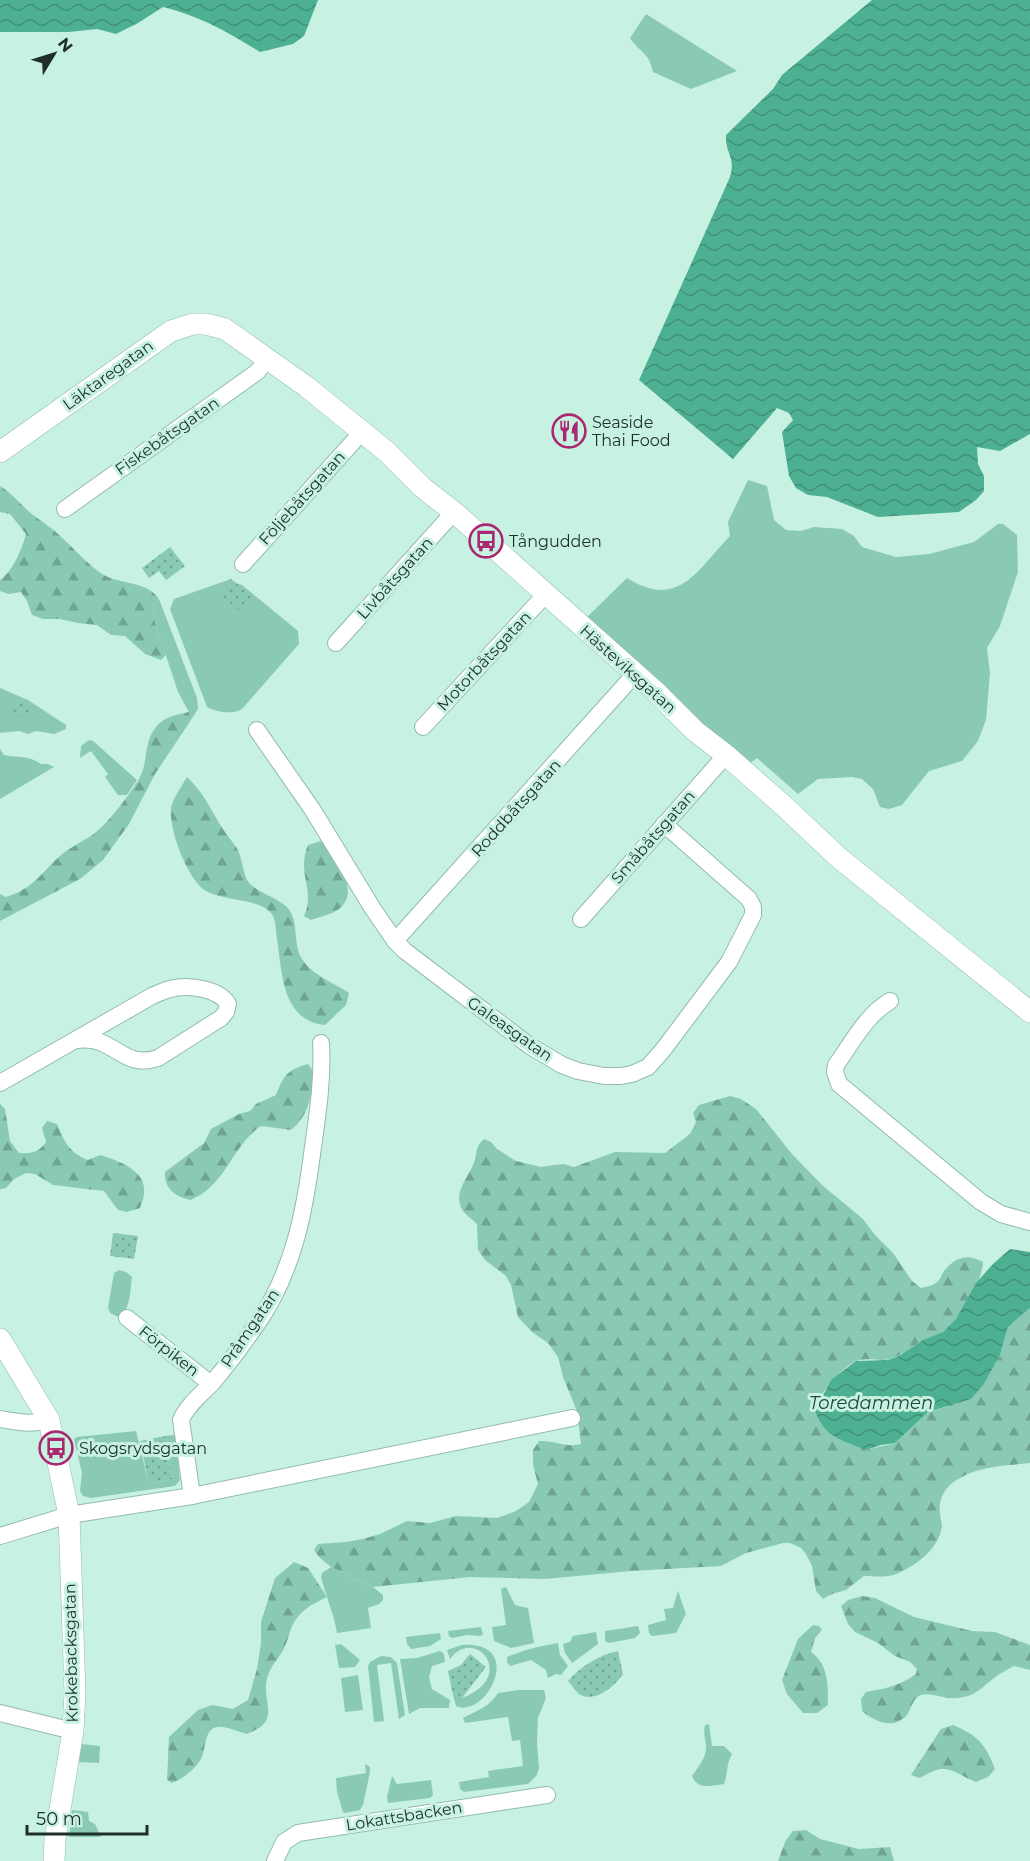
<svg xmlns="http://www.w3.org/2000/svg" width="1030" height="1861" font-family="Montserrat,sans-serif">
	<style>
		.grass { fill: #8acab4 }
		.forest { fill: url(#forest-firs) }
		.park { fill: url(#park-dots) }
		.water { fill: url(#water-waves) }
		.lines { fill: none; stroke-linecap: round; stroke-linejoin: round }
		.minor-casing { stroke: #92bbac; stroke-width: 18 }
		.tertiary-casing { stroke: #92bbac; stroke-width: 22 }
		.minor { stroke: #fff; stroke-width: 16 }
		.tertiary { stroke: #fff; stroke-width: 21 }
		.labels { text-anchor: middle; dominant-baseline: central; stroke-width: 6; stroke-linejoin: round; paint-order: stroke }
		.street-label { font-size: 16px; fill: #1e2f29; stroke: #c7f2e2 }
		.poi-label { font-size: 16px; fill: #1e2f29; stroke: #c7f2e2; text-anchor: start }
		.water-label { font-size: 18px; font-style: italic; fill: #1c473a; stroke: #c7f2e2 }
	</style>
	<defs>
		<pattern id="forest-firs" width="22" height="20" patternUnits="userSpaceOnUse" patternTransform="scale(1.5)"><rect width="22" height="20" fill="#8acab4"/><path d="M5 1l3.5 6h-7zM16 11l3.5 6h-7z" fill="#70a492"/></pattern>
		<pattern id="park-dots" width="8" height="8" patternUnits="userSpaceOnUse" patternTransform="scale(1.5)"><rect width="8" height="8" fill="#8acab4"/><path d="M2 2h.1M6 6h.1" fill="none" stroke="#70a492" stroke-width="1.8" stroke-linecap="round"/></pattern>
		<pattern id="water-waves" width="16" height="10" patternUnits="userSpaceOnUse" patternTransform="scale(1.5)"><rect width="16" height="10" fill="#4eb093"/><path d="M0 5q4-4 8 0t8 0" fill="none" stroke="#409078"/></pattern>
	</defs>
	<rect width="100%" height="100%" fill="#c7f2e2"/>
	<g class="grass">
		<path d="M 646,14 L 737,71 L 691,89 L 653,72 C 649,52 640,53 630,38 Z"/>
		<path d="M 748,480 L 767,486 L 774,520 L 786,530 L 801,531 L 814,527 L 842,529 L 854,536 L 862,547 L 896,557 L 929,554 L 974,542 L 998,524 L 1003,524 L 1017,535 L 1018,572 L 1000,626 L 987,648 L 990,673 L 986,720 L 978,741 L 962,761 L 929,771 L 902,805 L 889,809 L 880,807 L 873,789 L 862,779 L 852,777 L 818,779 L 798,794 L 757,758 L 745,767 L 585,619 L 627,578 C 679,610 696,571 730,536 L 728,522 Z"/>
		<path d="M 231,579 L 236,583 L 242,585 L 298,631 L 299,644 L 242,709 C 233,715 216,712 207,707 L 170,609 L 174,599 Z"/>
		<polygon points="159,599 197,698 198,709 189,723 189,712 178,692 155,622 153,605"/>
		<polygon points="0,688 28,700 66,725 66,729 54,734 36,731 28,734 19,731 0,733"/>
		<polygon points="89,740 93,741 137,780 127,795 118,795 105,777 108,774 91,751 80,758 81,746"/>
		<path d="M 0,749 L 4,755 C 18,758 29,755 41,764 L 48,764 L 54,767 L 0,799 Z"/>
		<path d="M 119,1270 L 126,1272 L 132,1277 C 130,1290 131,1311 118,1317 L 110,1313 L 108,1307 L 114,1273 Z"/>
		<polygon points="136,1431 149,1484 173,1479 165,1436 175,1435 180,1480 175,1486 91,1498 83,1496 80,1491 82,1473 74,1439 77,1437"/>
		<polygon points="331,1567 373,1587 383,1595 383,1600 379,1604 368,1608 371,1628 337,1633 334,1619 321,1578 322,1573"/>
		<polygon points="506,1587 515,1605 528,1608 534,1643 511,1648 494,1641 492,1627 506,1625 501,1589"/>
		<polygon points="678,1591 686,1614 676,1633 652,1636 649,1633 648,1625 666,1620 664,1609 673,1608"/>
		<polygon points="638,1626 640,1633 635,1638 609,1643 605,1641 605,1631"/>
		<polygon points="481,1627 483,1634 481,1636 467,1635 452,1638 449,1636 448,1631"/>
		<polygon points="596,1632 598,1644 572,1663 565,1653 563,1644 570,1642 573,1636"/>
		<polygon points="440,1633 441,1639 430,1646 411,1649 407,1644 406,1637"/>
		<path d="M 558,1643 L 560,1655 L 568,1666 L 561,1675 L 556,1674 L 548,1678 L 546,1670 L 531,1660 L 510,1666 L 507,1662 L 507,1657 C 524,1650 540,1646 558,1643 Z"/>
		<polygon points="341,1644 360,1660 355,1667 339,1668 335,1645"/>
		<path d="M 462,1645 C 527,1641 486,1720 456,1706 L 452,1691 L 462,1698 C 519,1676 474,1625 450,1659 L 447,1650 Z"/>
		<polygon points="440,1651 444,1654 445,1662 432,1666 429,1677 432,1689 450,1700 449,1708 420,1708 409,1714 400,1659 417,1658"/>
		<polygon points="381,1656 391,1657 397,1663 405,1715 399,1719 391,1663 377,1665 384,1721 374,1722 368,1666 370,1662"/>
		<polygon points="358,1675 363,1710 345,1712 341,1678"/>
		<path d="M 519,1690 L 544,1690 L 546,1698 L 538,1718 L 537,1743 L 539,1768 L 537,1775 L 528,1784 L 464,1792 L 460,1789 L 459,1782 L 489,1777 L 488,1771 L 523,1766 L 520,1740 L 512,1741 L 508,1717 L 465,1723 L 463,1718 C 478,1710 488,1708 498,1693 Z"/>
		<path d="M 709,1724 L 712,1746 L 724,1746 L 732,1754 C 726,1764 728,1774 724,1784 C 711,1786 698,1790 692,1776 C 699,1766 707,1757 706,1745 C 705,1738 703,1732 705,1725 Z"/>
		<polygon points="81,1744 100,1746 99,1763 79,1762"/>
		<polygon points="365,1764 370,1767 370,1772 363,1805 360,1810 345,1813 343,1812 337,1792 336,1778 366,1773"/>
		<polygon points="392,1776 397,1784 431,1780 433,1795 430,1798 388,1803 387,1797"/>
		<polygon points="72,1810 88,1812 89,1821 95,1824 101,1837 69,1837"/>
	</g>
	<g class="forest">
		<path d="M 0,486 C 10,492 16,499 24,507 C 34,517 47,524 57,533 C 71,545 83,560 98,571 C 116,586 146,579 159,599 L 153,605 L 155,622 L 166,655 L 161,660 L 145,654 L 125,636 L 111,635 L 97,625 L 78,623 L 59,619 L 43,619 L 32,615 L 27,601 L 21,592 L 9,594 L 0,591 L 0,580 C 13,571 22,549 26,534 L 10,514 L 0,512 Z"/>
		<path d="M 189,712 L 189,723 L 155,774 L 129,824 L 103,860 L 80,879 L 0,921 L 0,894 L 6,897 C 34,888 40,874 60,856 C 70,847 84,841 95,833 C 108,823 134,790 141,775 C 148,759 144,741 156,727 C 165,716 176,715 189,712 Z"/>
		<path d="M 187,777 C 205,794 210,809 223,829 C 228,837 235,844 239,852 C 242,861 243,870 246,878 C 250,890 277,897 287,907 C 300,921 292,943 302,959 C 313,976 333,982 349,993 L 346,1005 L 325,1025 C 282,1021 282,973 277,939 C 276,932 276,922 273,916 C 263,898 226,902 206,891 C 188,880 169,831 171,809 C 172,799 182,786 187,777 Z"/>
		<path d="M 321,841 C 333,859 363,890 339,909 C 332,914 320,917 311,920 L 304,916 C 316,890 296,874 308,845 Z"/>
		<path d="M 308,1064 L 314,1072 C 312,1094 309,1116 291,1130 L 261,1126 C 237,1142 229,1172 207,1190 C 203,1194 196,1197 191,1200 C 176,1197 164,1189 165,1172 L 204,1143 L 211,1129 L 239,1114 L 250,1111 L 256,1104 L 276,1095 C 284,1075 287,1070 308,1064 Z"/>
		<path d="M 730,1096 L 741,1099 L 756,1109 L 792,1154 L 822,1185 L 863,1219 L 875,1235 L 893,1253 L 912,1281 L 921,1288 C 927,1287 935,1285 939,1280 C 941,1278 942,1274 944,1271 C 955,1257 968,1253 983,1262 C 983,1280 959,1322 943,1332 C 937,1336 928,1337 922,1341 C 911,1347 902,1356 890,1359 C 879,1362 864,1356 854,1362 C 835,1373 827,1390 813,1405 L 866,1450 L 895,1443 L 928,1412 L 946,1407 L 984,1384 L 1000,1355 L 1008,1327 L 1030,1308 L 1030,1463 C 1002,1466 974,1466 951,1484 C 943,1491 938,1503 940,1513 C 940,1518 942,1522 942,1526 C 939,1549 916,1566 896,1574 C 886,1578 874,1576 864,1576 L 846,1590 L 832,1594 L 823,1599 L 816,1591 L 812,1566 L 806,1554 L 801,1548 L 790,1543 L 783,1543 L 746,1553 L 721,1566 L 631,1571 L 544,1579 L 470,1577 L 373,1587 L 331,1567 L 319,1557 L 314,1550 L 318,1544 L 346,1542 L 363,1539 L 380,1534 L 407,1521 L 430,1523 L 456,1516 L 497,1518 L 516,1511 L 529,1502 L 538,1484 L 533,1465 L 533,1450 L 539,1441 C 554,1440 566,1448 581,1444 L 577,1411 L 563,1377 L 558,1357 L 548,1343 L 532,1332 L 518,1317 L 511,1285 L 506,1276 L 485,1260 L 478,1250 L 477,1224 C 473,1220 467,1216 463,1211 C 451,1192 470,1177 475,1160 C 477,1151 476,1146 484,1139 L 491,1142 L 497,1149 L 516,1161 L 541,1167 L 563,1164 L 574,1167 L 615,1152 L 665,1153 L 690,1134 L 696,1122 L 693,1113 L 699,1105 Z"/>
		<path d="M 0,1104 L 5,1109 L 10,1141 L 19,1153 C 32,1154 39,1152 46,1142 L 42,1128 L 47,1121 L 57,1124 C 64,1142 70,1153 88,1160 L 100,1155 C 126,1163 156,1175 140,1208 L 127,1212 L 118,1210 L 104,1191 L 53,1185 L 35,1174 L 26,1173 L 14,1179 L 6,1188 L 0,1189 Z"/>
		<path d="M 294,1562 L 308,1568 L 327,1597 C 312,1604 299,1611 292,1626 C 289,1633 288,1641 284,1648 C 277,1663 266,1668 266,1689 C 266,1700 271,1711 266,1721 C 262,1728 253,1731 247,1734 C 239,1732 231,1728 223,1727 C 203,1724 207,1747 201,1759 C 195,1769 183,1779 172,1783 L 167,1780 L 169,1737 L 198,1710 L 212,1705 L 233,1709 L 248,1700 L 257,1669 L 261,1643 L 261,1622 L 275,1578 Z"/>
		<path d="M 862,1596 L 875,1598 L 914,1617 L 972,1631 L 995,1632 L 1030,1645 L 1030,1670 L 1014,1666 C 1007,1670 1000,1673 994,1678 C 981,1688 976,1696 958,1698 C 946,1700 931,1692 921,1695 C 911,1699 912,1711 905,1717 C 891,1730 873,1720 862,1711 L 861,1699 L 866,1692 C 884,1689 902,1685 916,1674 L 917,1669 L 910,1662 L 895,1656 L 878,1643 L 855,1632 L 848,1624 L 841,1606 L 848,1600 Z"/>
		<path d="M 813,1625 L 819,1626 L 822,1630 L 815,1638 L 811,1652 C 829,1665 828,1685 828,1705 L 817,1713 L 803,1713 L 787,1694 L 782,1680 L 798,1639 Z"/>
		<path d="M 953,1725 C 977,1735 986,1744 995,1769 L 988,1777 L 976,1782 C 950,1771 947,1761 920,1778 L 911,1775 L 941,1729 Z"/>
		<polygon points="806,1830 820,1839 859,1849 890,1847 894,1861 778,1861 786,1840 793,1831"/>
	</g>
	<g class="park">
		<polygon points="170,547 185,566 166,580 159,571 149,578 142,568"/>
		<polygon points="231,579 252,597 240,611 219,594"/>
		<polygon points="17,701 35,708 30,720 12,713"/>
		<polygon points="113,1233 138,1236 134,1259 110,1256"/>
		<polygon points="165,1436 173,1479 149,1484 140,1441"/>
		<path d="M 618,1651 L 623,1674 C 616,1685 595,1703 581,1695 C 576,1693 572,1685 568,1681 C 583,1665 597,1656 618,1651 Z"/>
		<polygon points="470,1654 486,1667 462,1698 452,1691 448,1671 461,1665"/>
	</g>
	<g class="water">
		<path d="M 0,0 L 318,0 L 304,36 L 293,44 L 260,52 C 226,31 202,17 163,7 L 138,23 L 116,34 L 97,29 L 69,32 L 0,32 Z"/>
		<path d="M 872,0 L 1030,0 L 1030,434 L 1000,451 L 977,447 L 978,464 L 984,476 L 984,491 L 976,500 L 959,512 L 878,517 L 827,497 L 808,495 L 796,488 L 789,476 L 782,432 L 793,420 L 789,413 L 777,408 L 733,459 L 639,380 L 730,177 C 736,155 725,155 726,135 L 773,89 L 782,75 Z"/>
		<path d="M 1010,1249 L 1030,1252 L 1030,1308 L 1008,1327 L 1000,1355 L 984,1384 L 971,1399 L 928,1412 L 895,1443 L 881,1445 L 866,1450 C 837,1438 823,1437 813,1405 L 825,1392 L 831,1380 L 856,1361 L 888,1360 L 899,1356 L 923,1340 L 943,1332 L 956,1319 L 976,1283 L 993,1264 Z"/>
	</g>
	<g class="lines">
		<defs>
			<g id="minor">
				<polyline points="65,509 257,372 267,359"/>
				<polyline points="243,564 362,432"/>
				<polyline points="336,643 454,512"/>
				<polyline points="423,727 546,594"/>
				<polyline points="257,730 312,809 373,909 395,941 405,951 530,1046 562,1065 578,1071 604,1076 621,1076 632,1074 648,1067 663,1050 729,962 753,915 753,907 749,899 664,824"/>
				<polyline points="581,919 726,755"/>
				<polyline points="395,941 635,674"/>
				<path d="M 890,1001 C 866,1015 852,1043 836,1065 L 835,1072 L 839,1084 L 981,1202 L 1001,1214 L 1030,1222"/>
				<path d="M 0,1083 L 152,996 C 159,993 167,989 175,988 C 191,985 219,989 228,1004 L 226,1012 L 221,1018 L 158,1058 C 131,1067 122,1051 100,1042 C 92,1039 84,1039 76,1040"/>
				<polyline points="127,1318 211,1384"/>
				<path d="M 0,1419 C 17,1422 32,1425 49,1420"/>
				<path d="M 192,1496 L 181,1420 C 187,1405 202,1394 213,1382 C 229,1363 243,1344 257,1324 C 294,1271 305,1210 313,1147 C 318,1112 323,1078 321,1043"/>
				<polyline points="0,1536 69,1515 192,1496 572,1418"/>
				<polyline points="0,1713 73,1731"/>
				<polyline points="275,1861 284,1842 298,1833 547,1795"/>
			</g>
			<g id="tertiary">
				<polyline points="0,452 171,331 193,324 206,324 225,329 307,387 387,452 423,488 454,512 655,691 695,731 726,755 784,806 838,857 1030,1012"/>
				<polyline points="0,1339 49,1420 69,1515 75,1693 73,1731 55,1839 54,1861"/>
			</g>
		</defs>
		<use href="#minor" class="minor-casing"/>
		<use href="#tertiary" class="tertiary-casing"/>
		<use href="#minor" class="minor"/>
		<use href="#tertiary" class="tertiary"/>
	</g>
	<defs>
		<symbol id="restaurant-ring" viewBox="-11 -11 22 22"><circle r="9.5" fill="#c7f2e2" stroke="#aa2772" stroke-width="1.5"/><path d="M-5-6h1v4h1v-4h1v4h1v-4h1v5L-1.5 .5V6h-2V.5L-5-1ZM5-6V6H3V1.5H1.5Q1.5-4 5-6Z" fill="#aa2772"/></symbol>
		<symbol id="bus-ring" viewBox="-11 -11 22 22"><circle r="9.5" fill="#c7f2e2" stroke="#aa2772" stroke-width="1.5"/><path d="M-5-6H5V4H4V6H2V4H-2V6H-4V4H-5ZM-3.5-4V0h7V-4ZM-3.5 1.2v1.5H-2V1.2ZM2 1.2v1.5H3.5V1.2Z" fill="#aa2772"/></symbol>
	</defs>
	<g fill-rule="evenodd">
		<use href="#restaurant-ring" x="550" y="412" width="38" height="38"/>
		<use href="#bus-ring" x="467" y="522" width="38" height="38"/>
		<use href="#bus-ring" x="37" y="1429" width="38" height="38"/>
	</g>
	<g class="labels">
		<g class="street-label">
			<text transform="translate(108 375) rotate(-36)">Läktaregatan</text>
			<text transform="translate(167 436) rotate(-35)">Fiskebåtsgatan</text>
			<text transform="translate(302 498) rotate(-48)">Följebåtsgatan</text>
			<text transform="translate(395 578) rotate(-48)">Livbåtsgatan</text>
			<text transform="translate(484 661) rotate(-47)">Motorbåtsgatan</text>
			<text transform="translate(628 669) rotate(42)">Hästeviksgatan</text>
			<text transform="translate(516 808) rotate(-48)">Roddbåtsgatan</text>
			<text transform="translate(653 837) rotate(-49)">Småbåtsgatan</text>
			<text transform="translate(510 1029) rotate(35)">Galeasgatan</text>
			<text transform="translate(250 1328) rotate(-56)">Pråmgatan</text>
			<text transform="translate(169 1351) rotate(38)">Förpiken</text>
			<text transform="translate(71 1653) rotate(-91)">Krokebacksgatan</text>
			<text transform="translate(404 1816) rotate(-9)">Lokattsbacken</text>
		</g>
		<g class="poi-label">
			<text x="592" y="422">Seaside<tspan x="592" dy="18">Thai Food</tspan></text>
			<text x="509" y="541">Tångudden</text>
			<text x="79" y="1448">Skogsrydsgatan</text>
		</g>
		<g class="water-label">
			<text x="871" y="1403">Toredammen</text>
		</g>
	</g>
	<g transform="translate(54 54) rotate(52)" stroke="#c7f2e2" stroke-width="4.5" paint-order="stroke">
	<path d="M0-4.5L10 22L0 15L-10 22Z" fill="#1e2f29"/>
	<text y="-9" font-size="16" font-weight="bold" text-anchor="middle" fill="#1e2f29">N</text>
	</g>
	<path d="M27 1825v9h120v-9" fill="none" stroke="#1e2f29" stroke-width="3"/>
	<text x="36" y="1825" font-size="18" fill="#1e2f29" stroke="#c7f2e2" stroke-width="4.5" paint-order="stroke">50 m</text>
</svg>
